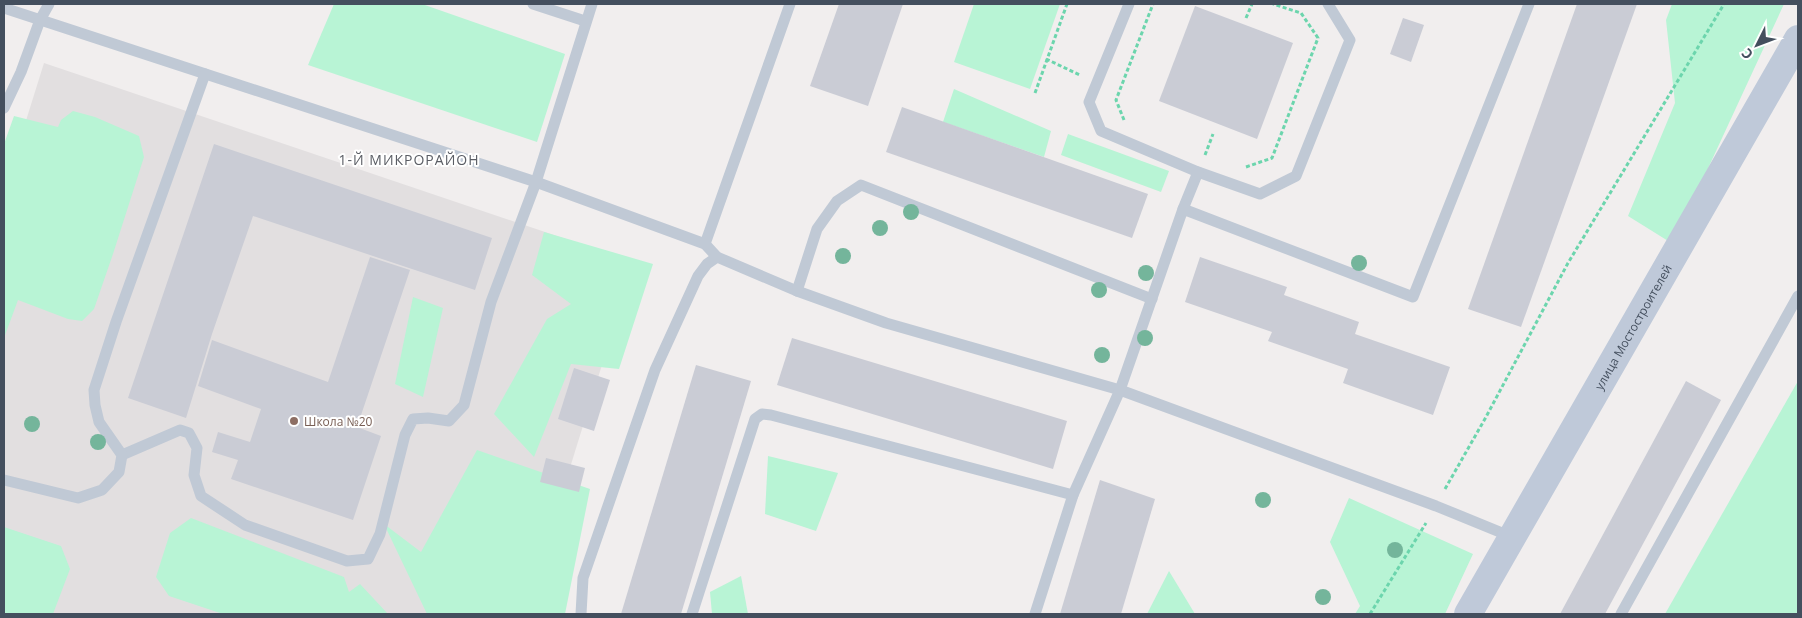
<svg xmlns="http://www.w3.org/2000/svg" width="1802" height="618" font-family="'Open Sans',sans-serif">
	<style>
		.education { fill: #e2dfe0 }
		.green { fill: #b8f4d5 }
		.building { fill: #caccd5 }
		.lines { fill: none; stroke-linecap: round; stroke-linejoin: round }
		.path { stroke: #6cd5ad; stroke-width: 3; stroke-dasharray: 4 2.5; stroke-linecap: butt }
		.service { stroke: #c0c9d5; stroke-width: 11 }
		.secondary { stroke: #bfc9d9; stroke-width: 28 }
		.tree { fill: #74b59b }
		.education-dot { fill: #8d6e63; stroke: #fff; stroke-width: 2 }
		.labels { text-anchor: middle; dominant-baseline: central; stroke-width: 4; stroke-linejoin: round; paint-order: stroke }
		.street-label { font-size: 12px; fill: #444f5e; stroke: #fff }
		.education-label { font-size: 12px; fill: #785e54; stroke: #fff; text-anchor: start }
		.neighbourhood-label { font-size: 14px; letter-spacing: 1px; fill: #5a5d64; stroke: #fff }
	</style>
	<rect width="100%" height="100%" fill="#f1eeee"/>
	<polygon class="education" points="44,63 634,262 535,580 443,614 4,614 4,191"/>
	<g class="green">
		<polygon points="334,4 422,4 565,54 537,142 308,65"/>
		<polygon points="974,4 1060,4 1030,89 954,62"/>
		<polygon points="1672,4 1784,4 1673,244 1628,216 1675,103 1666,20"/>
		<polygon points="954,89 1051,131 1044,157 943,122"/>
		<polygon points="73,111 95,117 139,136 144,157 113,254 94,309 82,321 68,319 18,300 4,338 4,144 14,116 58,127 61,120"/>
		<polygon points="1068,134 1169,171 1161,192 1061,155"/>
		<polygon points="544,232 653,264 619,369 571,364 534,457 494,414 547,319 571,304 532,275"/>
		<polygon points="413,297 443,308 423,397 395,384"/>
		<polygon points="1798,381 1798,614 1665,614"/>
		<polygon points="477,450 590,489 565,614 427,614 384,524 421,552"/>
		<polygon points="768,456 838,473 816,531 765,514"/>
		<polygon points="1349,498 1473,554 1445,614 1355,614 1360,606 1330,542"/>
		<polygon points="191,518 344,577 349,592 360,584 388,614 223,614 169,596 156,577 170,533"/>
		<polygon points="4,527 61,546 70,569 53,614 4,614"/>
		<polygon points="1169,571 1195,614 1147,614"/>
		<polygon points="741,576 748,614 712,614 710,592"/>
	</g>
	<g class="building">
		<polygon points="839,4 903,4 868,106 810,86"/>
		<polygon points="1577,4 1637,4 1521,327 1468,309"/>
		<polygon points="1195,6 1293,43 1257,139 1159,101"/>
		<polygon points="1403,18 1424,25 1411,62 1390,54"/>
		<polygon points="902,107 1148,194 1132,238 886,152"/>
		<polygon points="214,144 492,238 475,290 253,216 212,334 186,418 128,398"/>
		<polygon points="370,257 410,270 357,427 381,436 353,520 231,479 238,460 212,452 218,432 250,442 261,409 198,386 212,340 328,382"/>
		<polygon points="1200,257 1287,287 1284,295 1359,322 1355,334 1450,367 1433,415 1343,383 1348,369 1268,341 1272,332 1185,302"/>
		<polygon points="792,338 1067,421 1053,469 777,385"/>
		<polygon points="696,365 751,381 681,614 621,614"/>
		<polygon points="574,368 610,380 594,431 558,419"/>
		<polygon points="1686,381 1721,400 1605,614 1560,614"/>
		<polygon points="546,458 585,468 579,492 540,482"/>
		<polygon points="1100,480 1155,499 1121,614 1060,614"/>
	</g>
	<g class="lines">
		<g class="path">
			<polyline points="1246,18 1252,4"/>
			<polyline points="1046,59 1080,75"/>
			<polyline points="1035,93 1067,4"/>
			<polyline points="1124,120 1116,100 1153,4"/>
			<polyline points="1205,155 1213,134"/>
			<polyline points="1246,167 1272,158 1318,38 1301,13 1273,4"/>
			<polyline points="1445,489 1486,417 1568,263 1724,4"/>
			<polyline points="1370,614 1426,523"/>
		</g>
		<g class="service">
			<polyline points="533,4 585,21"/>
			<polyline points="1129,4 1089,102 1101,131 1198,172 1260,194 1296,176 1350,40 1328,4"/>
			<polyline points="4,8 536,182 705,244 717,257 797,291 886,323 1120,390 1436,506 1512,537"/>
			<polyline points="4,108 21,72 40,20 49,4"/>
			<polyline points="1183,209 1198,172"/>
			<polyline points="705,244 790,4"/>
			<polyline points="797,291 817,229 837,201 861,185 1152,299"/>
			<polyline points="122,455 180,430 189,433 197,448 194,475 201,496 245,525 347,561 368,559 380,534 405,435 413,419 428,418 449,421 464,405 491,302 536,182 592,4"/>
			<polyline points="4,480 78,498 102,490 119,472 122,455 99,422 95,405 94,390 116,322 205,74"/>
			<polyline points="581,614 583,578 655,370 698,276 707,264 717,257"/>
			<polyline points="692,614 755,419 762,414 771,415 1073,495"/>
			<polyline points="1035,614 1073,495 1120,390 1183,209 1413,297 1529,4"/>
			<polyline points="1621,614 1798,296"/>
		</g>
		<path class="secondary" id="s1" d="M 1468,614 L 1798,39"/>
	</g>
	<g class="tree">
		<circle cx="911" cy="212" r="8"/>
		<circle cx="880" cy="228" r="8"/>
		<circle cx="843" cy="256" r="8"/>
		<circle cx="1359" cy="263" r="8"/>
		<circle cx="1146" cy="273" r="8"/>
		<circle cx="1099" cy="290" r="8"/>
		<circle cx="1145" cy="338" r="8"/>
		<circle cx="1102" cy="355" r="8"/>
		<circle cx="32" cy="424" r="8"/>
		<circle cx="98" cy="442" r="8"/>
		<circle cx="1263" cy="500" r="8"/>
		<circle cx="1395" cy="550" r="8"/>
		<circle cx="1323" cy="597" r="8"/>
	</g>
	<circle class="education-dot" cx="294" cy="421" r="5"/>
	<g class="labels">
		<g class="street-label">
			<text stroke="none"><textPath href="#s1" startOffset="331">улица Мостостроителей</textPath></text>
		</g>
		<g class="education-label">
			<text x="304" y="421">Школа №20</text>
		</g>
		<g class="neighbourhood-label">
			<text x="409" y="159">1-Й МИКРОРАЙОН</text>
		</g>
	</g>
	<rect width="1802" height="618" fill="none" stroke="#444f5e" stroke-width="10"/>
	<g transform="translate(1757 45) rotate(228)" stroke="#ffffff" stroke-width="4" paint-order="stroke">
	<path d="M0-4L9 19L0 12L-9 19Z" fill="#444f5e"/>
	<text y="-8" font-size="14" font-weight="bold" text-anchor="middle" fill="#444f5e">С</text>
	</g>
</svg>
